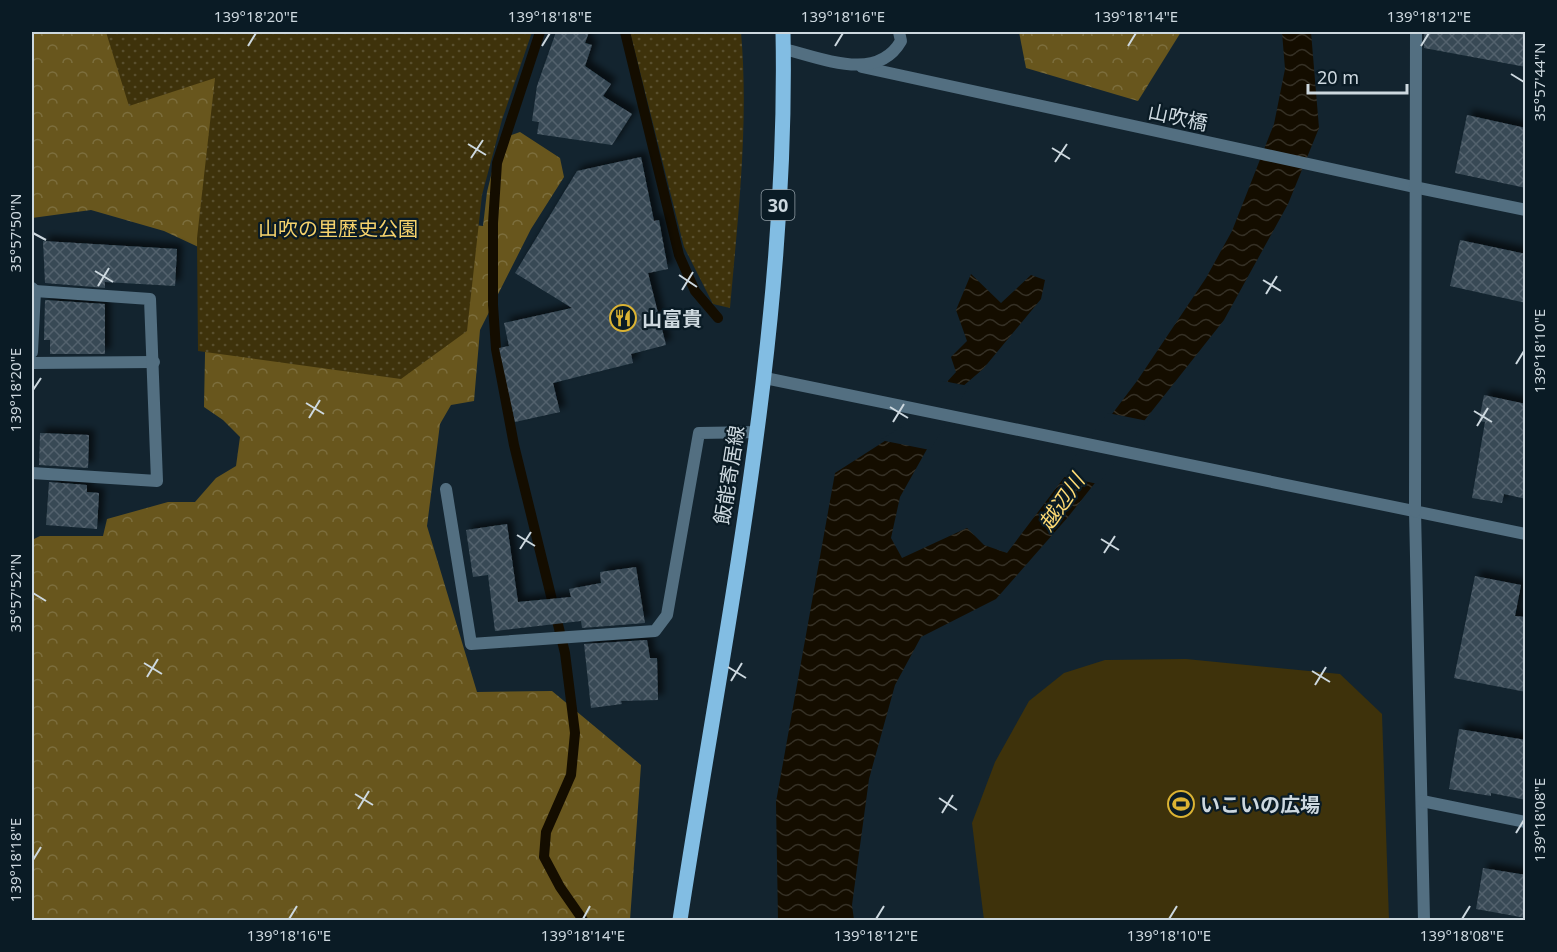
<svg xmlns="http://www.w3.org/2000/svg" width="1557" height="952" font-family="'Noto Sans','Noto Sans JP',sans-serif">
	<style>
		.forest { fill: url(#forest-crowns) }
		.park { fill: url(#park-dots) }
		.pitch { fill: #3e320b }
		.water { fill: url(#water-waves) }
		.pier { fill: #13242f }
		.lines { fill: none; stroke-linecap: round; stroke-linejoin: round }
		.stream { stroke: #140d00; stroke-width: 10 }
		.building { fill: url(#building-cross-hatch); filter: url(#shadow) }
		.pedestrian { stroke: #536f81; stroke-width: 12 }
		.minor { stroke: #536f81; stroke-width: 12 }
		.tertiary { stroke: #536f81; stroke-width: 12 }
		.primary { stroke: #82bde3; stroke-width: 15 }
		.ticks { fill: none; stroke: #cdd8df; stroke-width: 2 }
		.labels { text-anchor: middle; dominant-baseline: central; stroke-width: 4.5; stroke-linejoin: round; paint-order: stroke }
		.shield { fill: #0a1b25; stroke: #929fa7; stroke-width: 1.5 }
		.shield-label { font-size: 18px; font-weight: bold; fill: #cdd8df }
		.street-label { font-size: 20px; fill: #cdd8df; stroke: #0a1b25 }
		.park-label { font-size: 20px; fill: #f5d26c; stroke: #0a1b25 }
		.poi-label { font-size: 20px; font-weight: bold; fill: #cdd8df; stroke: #0a1b25; text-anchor: start }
		.water-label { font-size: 21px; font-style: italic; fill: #feda74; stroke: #0a1b25 }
		.neatline { fill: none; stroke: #cdd8df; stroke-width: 2 }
		.ticks-label { font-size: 15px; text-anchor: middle; fill: #cdd8df }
	</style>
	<defs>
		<pattern id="forest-crowns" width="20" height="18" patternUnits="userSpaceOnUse" patternTransform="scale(1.5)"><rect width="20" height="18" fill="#68561d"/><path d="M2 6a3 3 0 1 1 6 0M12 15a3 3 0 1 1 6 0" fill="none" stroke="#7c6e3d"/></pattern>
		<pattern id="park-dots" width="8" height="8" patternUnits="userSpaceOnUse" patternTransform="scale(1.5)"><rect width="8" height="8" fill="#3e320b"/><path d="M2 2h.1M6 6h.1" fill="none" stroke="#594f2e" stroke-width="1.8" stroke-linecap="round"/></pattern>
		<pattern id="water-waves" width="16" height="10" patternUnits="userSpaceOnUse" patternTransform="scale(1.5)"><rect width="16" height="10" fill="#140d00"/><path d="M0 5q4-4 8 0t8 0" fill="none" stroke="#353025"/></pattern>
		<pattern id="building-cross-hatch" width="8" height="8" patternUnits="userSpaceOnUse" patternTransform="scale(1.5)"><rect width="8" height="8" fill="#374955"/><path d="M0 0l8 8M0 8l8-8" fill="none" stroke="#53626d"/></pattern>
		<filter id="shadow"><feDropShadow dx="5.5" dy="-5.5" stdDeviation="3" flood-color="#0009"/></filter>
	</defs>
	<rect width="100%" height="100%" fill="#13242f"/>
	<g class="forest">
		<polygon points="32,32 390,32 445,222 483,226 487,192 500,139 520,132 560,158 564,177 531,229 480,330 474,401 451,405 440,424 427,526 477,692 552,691 641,765 630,920 32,920 32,540 40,536 103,536 107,519 168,502 195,502 216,478 236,466 240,437 223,420 204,407 207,251 164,231 91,210 32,218"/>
		<polygon points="1019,32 1181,32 1138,101 1026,68"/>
	</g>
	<g class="park">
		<polygon points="106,32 532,32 502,120 482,195 467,331 401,379 198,351 197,238 215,78 129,106"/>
		<path d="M 630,32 L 741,32 C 749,124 738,216 730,308 L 713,304 L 684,247 Z"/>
	</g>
	<polygon class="pitch" points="1186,659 1340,674 1382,714 1389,920 984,920 972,823 995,762 1029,701 1064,673 1105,660"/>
	<polygon class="water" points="1282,32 1311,32 1319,128 1288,204 1224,320 1068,517 996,599 921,637 895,685 869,779 852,905 854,920 778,920 776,802 835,473 905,428 956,372 951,357 967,341 956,310 971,274 1001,303 1031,275 1045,280 1041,299 983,369 962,387 900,497 891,538 902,558 967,528 984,545 1007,553 1137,381 1206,278 1232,231 1274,124 1285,69"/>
	<g class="pier">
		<polygon points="943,381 969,386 930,450 880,440 903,426"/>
		<polygon points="1108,413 1148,421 1098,484 1060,476"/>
	</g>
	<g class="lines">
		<g class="stream">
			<polyline points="540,32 497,163 493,223 493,305 496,349 514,445 565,653 575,733 571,775 546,832 544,857 560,887 583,920"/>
			<polyline points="625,32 679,255 695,291 718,318"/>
		</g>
	</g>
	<g class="building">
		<polygon points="556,32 589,32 585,43 592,45 585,66 611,84 603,96 632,114 612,145 537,134 539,122 532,121 537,86"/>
		<polygon points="1424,32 1526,32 1526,67 1424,48"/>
		<polygon points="1467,115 1526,128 1526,188 1455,173"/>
		<polygon points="641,157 654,221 659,220 668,269 648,273 666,345 631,354 633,363 553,383 560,412 515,422 499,348 509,346 504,323 572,308 515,273 577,171"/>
		<polygon points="1460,240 1526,254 1526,303 1450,286"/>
		<polygon points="43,241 177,249 175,286 105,282 105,288 45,283"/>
		<polygon points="45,300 105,304 105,354 50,354 50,340 44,340"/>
		<polygon points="1484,395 1526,404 1526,499 1504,494 1502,503 1472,498 1485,422 1479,421"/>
		<polygon points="40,433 89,435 88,468 39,465"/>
		<polygon points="49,482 87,485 87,492 99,493 97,529 46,525"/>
		<polygon points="507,524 518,602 571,597 569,589 601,583 600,572 636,567 645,623 582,628 581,621 495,631 488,575 473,577 466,530"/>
		<polygon points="1475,576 1521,585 1515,616 1526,617 1526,692 1454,678"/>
		<polygon points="647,640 650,658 657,658 658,700 621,701 622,704 591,708 584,644"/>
		<polygon points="1459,729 1526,740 1526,800 1491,793 1491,796 1449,789"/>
		<polygon points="1483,868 1526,875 1526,918 1476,909"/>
	</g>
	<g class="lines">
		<polyline class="pedestrian" points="862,67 1414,187"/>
		<g class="minor">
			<path d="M 784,49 C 822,58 877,83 901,41 L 899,32"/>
			<polyline points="32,288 35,291 32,352"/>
			<polyline points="32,363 154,362"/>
			<polyline points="32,473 157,481 150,299 35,291"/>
			<polyline points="446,489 471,644 655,631 667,615 699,433 758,432"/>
			<polyline points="1415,511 1424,920"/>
			<polyline points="1422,801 1526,822"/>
		</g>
		<g class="tertiary">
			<polyline points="1414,187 1526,210"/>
			<polyline points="765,378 1526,534"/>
			<polyline points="1415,511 1416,32"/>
		</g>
		<path class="primary" d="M 680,920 C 725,626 789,331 783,32"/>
	</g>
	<path class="ticks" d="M 248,46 L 256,33M 542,46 L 550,33M 835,46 L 843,33M 1128,46 L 1136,33M 1421,46 L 1429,33M 1511,74 L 1524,82M 468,144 L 486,155M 1052,148 L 1070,159M 471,158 L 483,140M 1055,162 L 1067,144M 33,233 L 46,240M 95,271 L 113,282M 679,275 L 697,287M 1263,280 L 1281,291M 98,286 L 109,268M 682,290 L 693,272M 1266,294 L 1277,276M 1516,364 L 1524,351M 33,390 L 41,378M 306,403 L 324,414M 890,407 L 908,418M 1474,411 L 1492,422M 309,418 L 320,400M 893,422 L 904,404M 1477,426 L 1488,408M 517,535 L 535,546M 1101,539 L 1119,550M 520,549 L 531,532M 1104,553 L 1115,536M 33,593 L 46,601M 144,663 L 162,674M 728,667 L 746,678M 1312,671 L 1330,682M 147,677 L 158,659M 731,681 L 742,663M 1315,685 L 1326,667M 355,794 L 373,805M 939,798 L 957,810M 358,809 L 369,791M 942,813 L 953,795M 1516,833 L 1524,820M 33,860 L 41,847M 289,919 L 297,906M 583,919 L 590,906M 876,919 L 884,906M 1169,919 L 1177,906M 1462,919 L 1470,906"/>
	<defs>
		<symbol id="restaurant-ring" viewBox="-11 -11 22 22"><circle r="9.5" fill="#0a1b25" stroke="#dbb333" stroke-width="1.5"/><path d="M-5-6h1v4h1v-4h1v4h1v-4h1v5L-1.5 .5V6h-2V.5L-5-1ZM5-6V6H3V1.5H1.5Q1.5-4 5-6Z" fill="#dbb333"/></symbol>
		<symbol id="stadium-ring" viewBox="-11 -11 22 22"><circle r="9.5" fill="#0a1b25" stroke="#dbb333" stroke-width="1.5"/><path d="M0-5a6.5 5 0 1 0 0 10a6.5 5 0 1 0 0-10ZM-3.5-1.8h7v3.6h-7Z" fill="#dbb333"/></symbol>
	</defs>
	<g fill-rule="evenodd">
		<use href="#restaurant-ring" x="608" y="303" width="30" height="30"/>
		<use href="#stadium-ring" x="1166" y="789" width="30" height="30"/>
	</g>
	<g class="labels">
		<rect class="shield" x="761.5" y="190" width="33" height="30" rx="4.5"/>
		<g class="shield-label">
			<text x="778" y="205">30</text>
		</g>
		<g class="street-label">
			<text transform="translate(1178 117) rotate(12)">山吹橋</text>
			<text transform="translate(729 475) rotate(-81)">飯能寄居線</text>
		</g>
		<g class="park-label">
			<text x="338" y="228">山吹の里歴史公園</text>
		</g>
		<g class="poi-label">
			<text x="642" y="318">山富貴</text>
			<text x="1200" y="804">いこいの広場</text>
		</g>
		<g class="water-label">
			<text transform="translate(1061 502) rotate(-56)">越辺川</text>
		</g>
	</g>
	<rect width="1557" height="952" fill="none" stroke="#0a1b25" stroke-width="66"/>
	<path d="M1308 84v9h99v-9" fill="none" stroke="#cdd8df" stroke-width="3"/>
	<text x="1317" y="84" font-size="18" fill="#cdd8df" stroke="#0a1b25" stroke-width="4.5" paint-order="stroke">20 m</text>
	<rect x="33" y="33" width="1491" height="886" class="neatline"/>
	<g class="ticks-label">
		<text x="256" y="22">139°18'20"E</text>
		<text x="550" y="22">139°18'18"E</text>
		<text x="843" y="22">139°18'16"E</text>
		<text x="1136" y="22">139°18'14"E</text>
		<text x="1429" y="22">139°18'12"E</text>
		<text transform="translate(1540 82) rotate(-90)" y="5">35°57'44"N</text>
		<text transform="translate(16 233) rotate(-90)" y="5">35°57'50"N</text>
		<text transform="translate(1540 351) rotate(-90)" y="5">139°18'10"E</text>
		<text transform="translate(16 390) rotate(-90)" y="5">139°18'20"E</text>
		<text transform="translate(16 593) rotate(-90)" y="5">35°57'52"N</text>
		<text transform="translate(1540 820) rotate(-90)" y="5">139°18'08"E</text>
		<text transform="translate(16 860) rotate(-90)" y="5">139°18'18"E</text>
		<text x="289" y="941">139°18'16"E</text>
		<text x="583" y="941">139°18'14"E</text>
		<text x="876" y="941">139°18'12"E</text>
		<text x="1169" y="941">139°18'10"E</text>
		<text x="1462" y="941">139°18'08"E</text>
	</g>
</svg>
